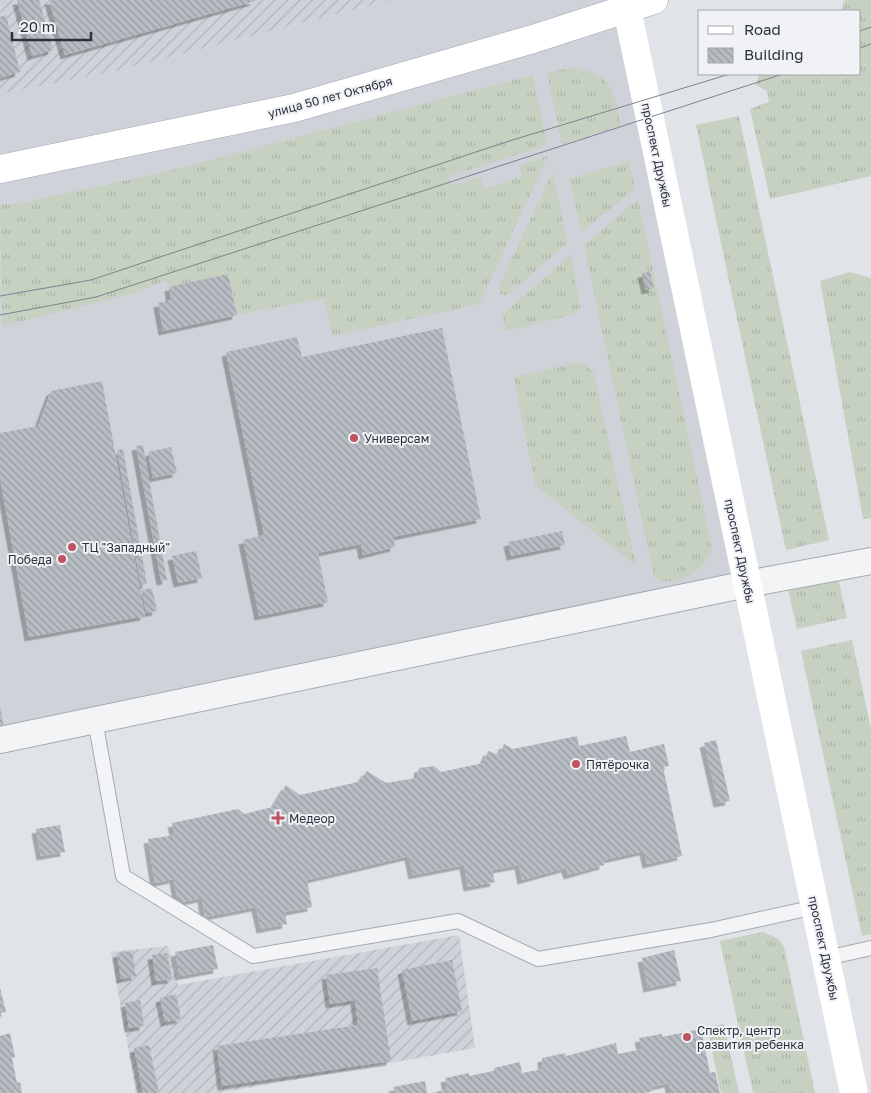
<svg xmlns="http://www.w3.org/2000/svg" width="871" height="1093" font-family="'Golos Text',sans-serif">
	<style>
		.built { fill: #cfd2d9 }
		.industrial { fill: url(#industrial-furrows) }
		.grass { fill: url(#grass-tufts) }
		.building { fill: url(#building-back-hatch); filter: url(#shadow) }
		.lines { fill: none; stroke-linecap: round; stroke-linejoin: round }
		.service-casing { stroke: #a6aab1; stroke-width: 16 }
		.minor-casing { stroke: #a6aab1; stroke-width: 28 }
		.primary-casing { stroke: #a1a8b2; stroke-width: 29 }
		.service { stroke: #f3f4f6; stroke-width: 14 }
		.minor { stroke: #f3f4f6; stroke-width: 26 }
		.secondary { stroke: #fff; stroke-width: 28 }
		.primary { stroke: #fff; stroke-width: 28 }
		.tram { stroke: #7c8390; stroke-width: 1 }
		.poi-dot { fill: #bf5363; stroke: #f0f2f5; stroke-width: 2 }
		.labels { text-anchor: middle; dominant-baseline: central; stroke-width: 4; stroke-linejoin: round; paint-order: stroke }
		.street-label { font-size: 12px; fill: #2b313d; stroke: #f0f2f5 }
		.poi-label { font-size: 12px; fill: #2b313d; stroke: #f0f2f5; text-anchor: start }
	</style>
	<defs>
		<pattern id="industrial-furrows" width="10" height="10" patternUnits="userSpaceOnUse" patternTransform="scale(1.25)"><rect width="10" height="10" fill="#cfd2d9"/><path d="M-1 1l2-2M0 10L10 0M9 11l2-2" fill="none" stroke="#b2b5bb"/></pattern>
		<pattern id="grass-tufts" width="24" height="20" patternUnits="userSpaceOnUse" patternTransform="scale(1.25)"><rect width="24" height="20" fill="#c6d1c2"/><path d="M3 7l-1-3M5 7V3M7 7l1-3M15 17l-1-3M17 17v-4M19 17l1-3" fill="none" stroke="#aab4a8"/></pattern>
		<pattern id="building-back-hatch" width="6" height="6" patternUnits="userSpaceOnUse" patternTransform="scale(1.25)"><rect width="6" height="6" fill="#b8bdc4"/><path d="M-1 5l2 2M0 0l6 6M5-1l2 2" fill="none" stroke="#969aa0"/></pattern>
		<filter id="shadow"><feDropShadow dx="-4.5" dy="4.5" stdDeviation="0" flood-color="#0004"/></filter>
	</defs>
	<rect width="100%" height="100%" fill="#e0e3e8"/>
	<polygon class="built" points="391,0 620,0 750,587 0,736 0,94 112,72"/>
	<g class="industrial">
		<polygon points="0,0 391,0 112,72 0,94"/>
		<polygon points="459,935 475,1048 219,1093 136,1093 111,952 168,946 178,985"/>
	</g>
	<g class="grass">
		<polygon points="844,0 871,0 871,176 770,199 750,109 769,102 767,91 756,85 759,74 860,74 860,11 842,11"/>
		<path d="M 573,68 C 613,73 614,92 621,126 L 562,144 L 547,72 Z"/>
		<polygon points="533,75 547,145 449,176 451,186 480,177 484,189 522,176 520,165 548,156 479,304 332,336 324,298 237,315 228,274 169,287 166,280 138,292 2,326 0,205 21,203 169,171"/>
		<polygon points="739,116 829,540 786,550 696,125"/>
		<polygon points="629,161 635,188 582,232 569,179"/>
		<polygon points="553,171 567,243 507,296 501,294 498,288"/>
		<path d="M 638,199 L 712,548 C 707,570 674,591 654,577 L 584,245 Z"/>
		<polygon points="571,254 580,306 576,314 506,331 502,315"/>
		<polygon points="850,272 871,278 871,518 863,519 820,281"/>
		<polygon points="576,363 587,365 594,374 636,566 535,485 514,377"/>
		<polygon points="838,578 847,618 797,629 788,589"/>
		<polygon points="852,640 871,729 871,934 862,936 801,651"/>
		<polygon points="763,932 779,939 784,947 815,1093 753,1093 720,941"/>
		<polygon points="724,1024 739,1093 721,1093 707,1027"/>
	</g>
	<g class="building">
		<polygon points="17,0 39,0 53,50 32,56"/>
		<polygon points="49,0 255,0 255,1 65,55"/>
		<polygon points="6,15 20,72 0,78 0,17"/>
		<polygon points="650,272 654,288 646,290 642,273"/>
		<polygon points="228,274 237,315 163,331 158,303 171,300 169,287"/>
		<polygon points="442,328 481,519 393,537 395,547 363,555 361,544 318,553 328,602 259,616 243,540 264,535 226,352 297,337 302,357"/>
		<polygon points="102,381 145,616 29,637 0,478 0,433 38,426 51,391"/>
		<polygon points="143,445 167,580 161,581 136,446"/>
		<polygon points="171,447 177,473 153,478 148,452"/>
		<polygon points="123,449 147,584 141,585 117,450"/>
		<polygon points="562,531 565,545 511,556 508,542"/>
		<polygon points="196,551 202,578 178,583 172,556"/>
		<polygon points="152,588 157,611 146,613 142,590"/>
		<polygon points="0,706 4,728 0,729"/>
		<polygon points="577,736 579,746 626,736 630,752 664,744 669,766 663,767 682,856 647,864 644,851 603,860 604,865 568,875 566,868 522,880 519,865 492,870 495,882 468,887 464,865 413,875 409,856 307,880 312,907 285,912 287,924 261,929 256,907 205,917 202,898 178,903 174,879 155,883 148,839 175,835 172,823 238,809 244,814 273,807 286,785 300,795 358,782 367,771 386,783 417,778 419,768 434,766 441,772 483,763 488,751 499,755 504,744 513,749"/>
		<polygon points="716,740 730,801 718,803 704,743"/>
		<polygon points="60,825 65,852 41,856 36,829"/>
		<polygon points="213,945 218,969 180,976 175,952"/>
		<polygon points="674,950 681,981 648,988 642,958"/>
		<polygon points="132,951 136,976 121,979 117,953"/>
		<polygon points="167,953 172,979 156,981 152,955"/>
		<polygon points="452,960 462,1011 412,1021 402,970"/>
		<polygon points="377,968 391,1061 222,1086 217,1046 358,1025 355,1000 330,1004 326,975"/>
		<polygon points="0,988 6,1012 0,1013"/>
		<polygon points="176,994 181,1019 165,1022 160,998"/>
		<polygon points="140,1000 144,1026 129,1028 125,1003"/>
		<polygon points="701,1029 710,1073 715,1072 720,1093 671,1093 669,1083 651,1087 653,1091 645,1093 432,1093 447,1089 445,1078 469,1073 469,1076 494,1071 494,1068 520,1062 522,1073 543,1069 542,1058 565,1053 566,1056 616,1043 618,1054 642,1049 639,1038 662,1034 662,1037"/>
		<polygon points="10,1033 15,1057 12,1058 17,1083 20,1082 22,1093 0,1093 0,1036"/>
		<polygon points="149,1045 159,1093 143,1093 134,1048"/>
		<polygon points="425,1081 427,1093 395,1093 393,1087"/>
	</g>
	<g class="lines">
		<defs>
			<g id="service">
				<polyline points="95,720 123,876 253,956 458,921 538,959 711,930 815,907"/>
				<polyline points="826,958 871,948"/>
			</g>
			<polyline id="minor" points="0,740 747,584 871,561"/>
			<polyline id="primary" points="0,169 294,108 533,39 654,0"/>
		</defs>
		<use href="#service" class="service-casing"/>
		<use href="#minor" class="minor-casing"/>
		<use href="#primary" class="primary-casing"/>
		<use href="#service" class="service"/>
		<use href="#minor" class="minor"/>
		<polyline class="secondary" points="627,9 854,1093"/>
		<use href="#primary" class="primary"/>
		<g class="tram">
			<polyline points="860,31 871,27"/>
			<polyline points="860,48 871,44"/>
			<polyline points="0,296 91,280 506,142 730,74"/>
			<polyline points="0,315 96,297 783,74"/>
		</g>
	</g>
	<g class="poi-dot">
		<circle cx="354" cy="438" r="5"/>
		<circle cx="72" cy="547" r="5"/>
		<circle cx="62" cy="559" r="5"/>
		<circle cx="576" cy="764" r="5"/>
		<path d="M275.5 810.5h5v5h5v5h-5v5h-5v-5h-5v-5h5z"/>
		<circle cx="687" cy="1037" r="5"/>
	</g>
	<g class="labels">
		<g class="street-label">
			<text transform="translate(330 97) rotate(-15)">улица 50 лет Октября</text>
			<text transform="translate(657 155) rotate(78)">проспект Дружбы</text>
			<text transform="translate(740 551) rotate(78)">проспект Дружбы</text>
			<text transform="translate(824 948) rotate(78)">проспект Дружбы</text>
		</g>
		<g class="poi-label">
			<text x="364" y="438">Универсам</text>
			<text x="82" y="547">ТЦ "Западный"</text>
			<text x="52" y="559" text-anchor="end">Победа</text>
			<text x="586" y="764">Пятёрочка</text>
			<text x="289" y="818">Медеор</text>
			<text x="697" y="1030">Спектр, центр<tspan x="697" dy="14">развития ребенка</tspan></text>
		</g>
	</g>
	<rect x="698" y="10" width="162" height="65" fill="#f0f2f5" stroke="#a1a5ab"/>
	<rect x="708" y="26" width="25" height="8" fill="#ffffff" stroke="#a1a5ab"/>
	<text x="744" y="35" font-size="15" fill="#2b313d">Road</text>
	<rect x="708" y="48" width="25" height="15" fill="url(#building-back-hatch)" stroke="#a1a5ab"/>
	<text x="744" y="60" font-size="15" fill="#2b313d">Building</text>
	<path d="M12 32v8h79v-8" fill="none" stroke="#2b313d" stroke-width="2.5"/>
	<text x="20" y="32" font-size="15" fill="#2b313d" stroke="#f0f2f5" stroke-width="4" paint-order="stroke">20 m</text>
</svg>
